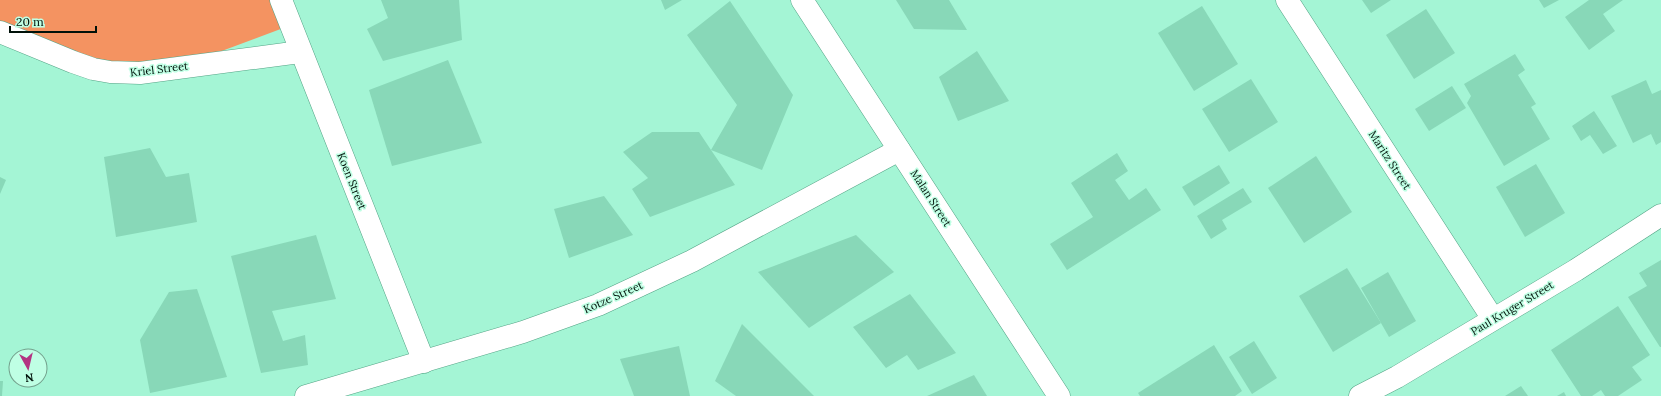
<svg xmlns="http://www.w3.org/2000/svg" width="1661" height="396" font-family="Lora,serif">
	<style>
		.green { fill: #f49361 }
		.building { fill: #88d8b8 }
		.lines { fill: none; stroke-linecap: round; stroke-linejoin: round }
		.street-casing { stroke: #53a385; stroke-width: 23 }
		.street { stroke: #fff; stroke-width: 22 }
		.labels { text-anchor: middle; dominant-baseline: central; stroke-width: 3; stroke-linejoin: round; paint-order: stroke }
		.street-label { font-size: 11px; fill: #001109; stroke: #bfffe4 }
	</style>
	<rect width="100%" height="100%" fill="#a4f5d5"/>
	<polygon class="green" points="0,0 284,0 294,24 152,77 0,31"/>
	<g class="building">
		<polygon points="381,0 459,0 462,40 383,61 367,29 388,18"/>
		<polygon points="661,0 682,0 665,10"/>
		<polygon points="896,0 949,0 967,30 914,29"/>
		<polygon points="1362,0 1391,0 1371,13"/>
		<polygon points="1539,0 1559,0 1544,8"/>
		<polygon points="1589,0 1623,0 1603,14 1615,31 1589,50 1565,17"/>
		<polygon points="730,1 793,95 762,170 711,150 735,185 650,217 632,189 648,178 623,152 652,132 699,132 711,150 737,105 687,35"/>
		<polygon points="1202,6 1238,64 1194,91 1158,33"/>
		<polygon points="1426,9 1455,53 1414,79 1386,35"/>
		<polygon points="977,51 1009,101 958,121 939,77"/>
		<polygon points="1515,54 1525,70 1518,75 1536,104 1531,107 1550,139 1504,166 1467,103 1471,96 1464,84"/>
		<polygon points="448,60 482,143 392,166 369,90"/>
		<polygon points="1251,79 1278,122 1229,152 1202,109"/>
		<polygon points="1646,80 1652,94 1661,90 1661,142 1656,145 1651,134 1633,143 1611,96"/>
		<polygon points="1452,86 1466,108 1429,131 1415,109"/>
		<polygon points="1594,111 1617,146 1603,154 1590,135 1581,141 1572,126"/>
		<polygon points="150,148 166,177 189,173 197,222 116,237 104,157"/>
		<polygon points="1117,153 1128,171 1115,180 1129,200 1146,188 1161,210 1067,270 1050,244 1093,217 1071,183"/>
		<polygon points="1316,156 1352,212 1304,243 1268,188"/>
		<polygon points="1536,164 1565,213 1525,237 1496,187"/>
		<polygon points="1219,165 1230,183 1194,206 1182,187"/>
		<polygon points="0,177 6,180 0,194"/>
		<polygon points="1243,188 1252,202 1222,220 1227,229 1211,239 1197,216"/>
		<polygon points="604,196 633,235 569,258 554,209"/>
		<polygon points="316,235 336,299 272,311 283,341 305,335 308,365 261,373 231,256"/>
		<polygon points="856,235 894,272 809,328 758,272"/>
		<polygon points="1661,260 1661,347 1660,347 1628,297 1647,286 1639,273"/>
		<polygon points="1347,268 1381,323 1333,352 1299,296"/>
		<polygon points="1388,272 1416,321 1389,337 1361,288"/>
		<polygon points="197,289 227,377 150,393 140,340 169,292"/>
		<polygon points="910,294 956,353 918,370 907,355 886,368 853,327"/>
		<polygon points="1618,306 1650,355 1632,367 1642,380 1618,396 1605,396 1601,390 1592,396 1581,396 1551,350"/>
		<polygon points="742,324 814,396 736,396 715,381"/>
		<polygon points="1254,341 1277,378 1252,394 1229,357"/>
		<polygon points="1214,345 1242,391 1235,396 1140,396 1138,393"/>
		<polygon points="679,346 690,396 634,396 620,359"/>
		<polygon points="974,375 987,396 927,396"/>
		<polygon points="0,381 3,381 2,396 0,396"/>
		<polygon points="1521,386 1528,396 1505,396"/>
		<polygon points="1564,392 1566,396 1557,396"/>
	</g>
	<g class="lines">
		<defs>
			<g id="street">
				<polyline points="281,0 424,362"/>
				<polyline points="802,0 1059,396"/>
				<polyline points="1287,0 1493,319"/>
				<polyline points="0,32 73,62 93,69 110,72 140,73 300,52"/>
				<polyline points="306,396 523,332 598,305 692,261 899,150"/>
				<polyline points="1360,396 1397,377 1576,270 1661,215"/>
			</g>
		</defs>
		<use href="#street" class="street-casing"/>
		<use href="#street" class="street"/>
	</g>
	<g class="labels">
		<g class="street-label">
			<text transform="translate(159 69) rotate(-7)">Kriel Street</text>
			<text transform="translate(1390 160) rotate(57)">Maritz Street</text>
			<text transform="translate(352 181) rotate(68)">Koen Street</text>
			<text transform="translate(931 198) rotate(57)">Malan Street</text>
			<text transform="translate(613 297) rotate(-24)">Kotze Street</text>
			<text transform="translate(1512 308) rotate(-31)">Paul Kruger Street</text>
		</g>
	</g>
	<g transform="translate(28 368) rotate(172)"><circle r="19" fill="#bfffe4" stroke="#73a08c"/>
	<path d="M0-3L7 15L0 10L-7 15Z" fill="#b33482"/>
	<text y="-6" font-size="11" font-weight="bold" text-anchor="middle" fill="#001109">N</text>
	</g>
	<path d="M10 26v6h86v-6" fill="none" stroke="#001109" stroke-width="2"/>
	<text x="16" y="26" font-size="12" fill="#001109" stroke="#bfffe4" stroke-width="3" paint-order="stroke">20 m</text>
</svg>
